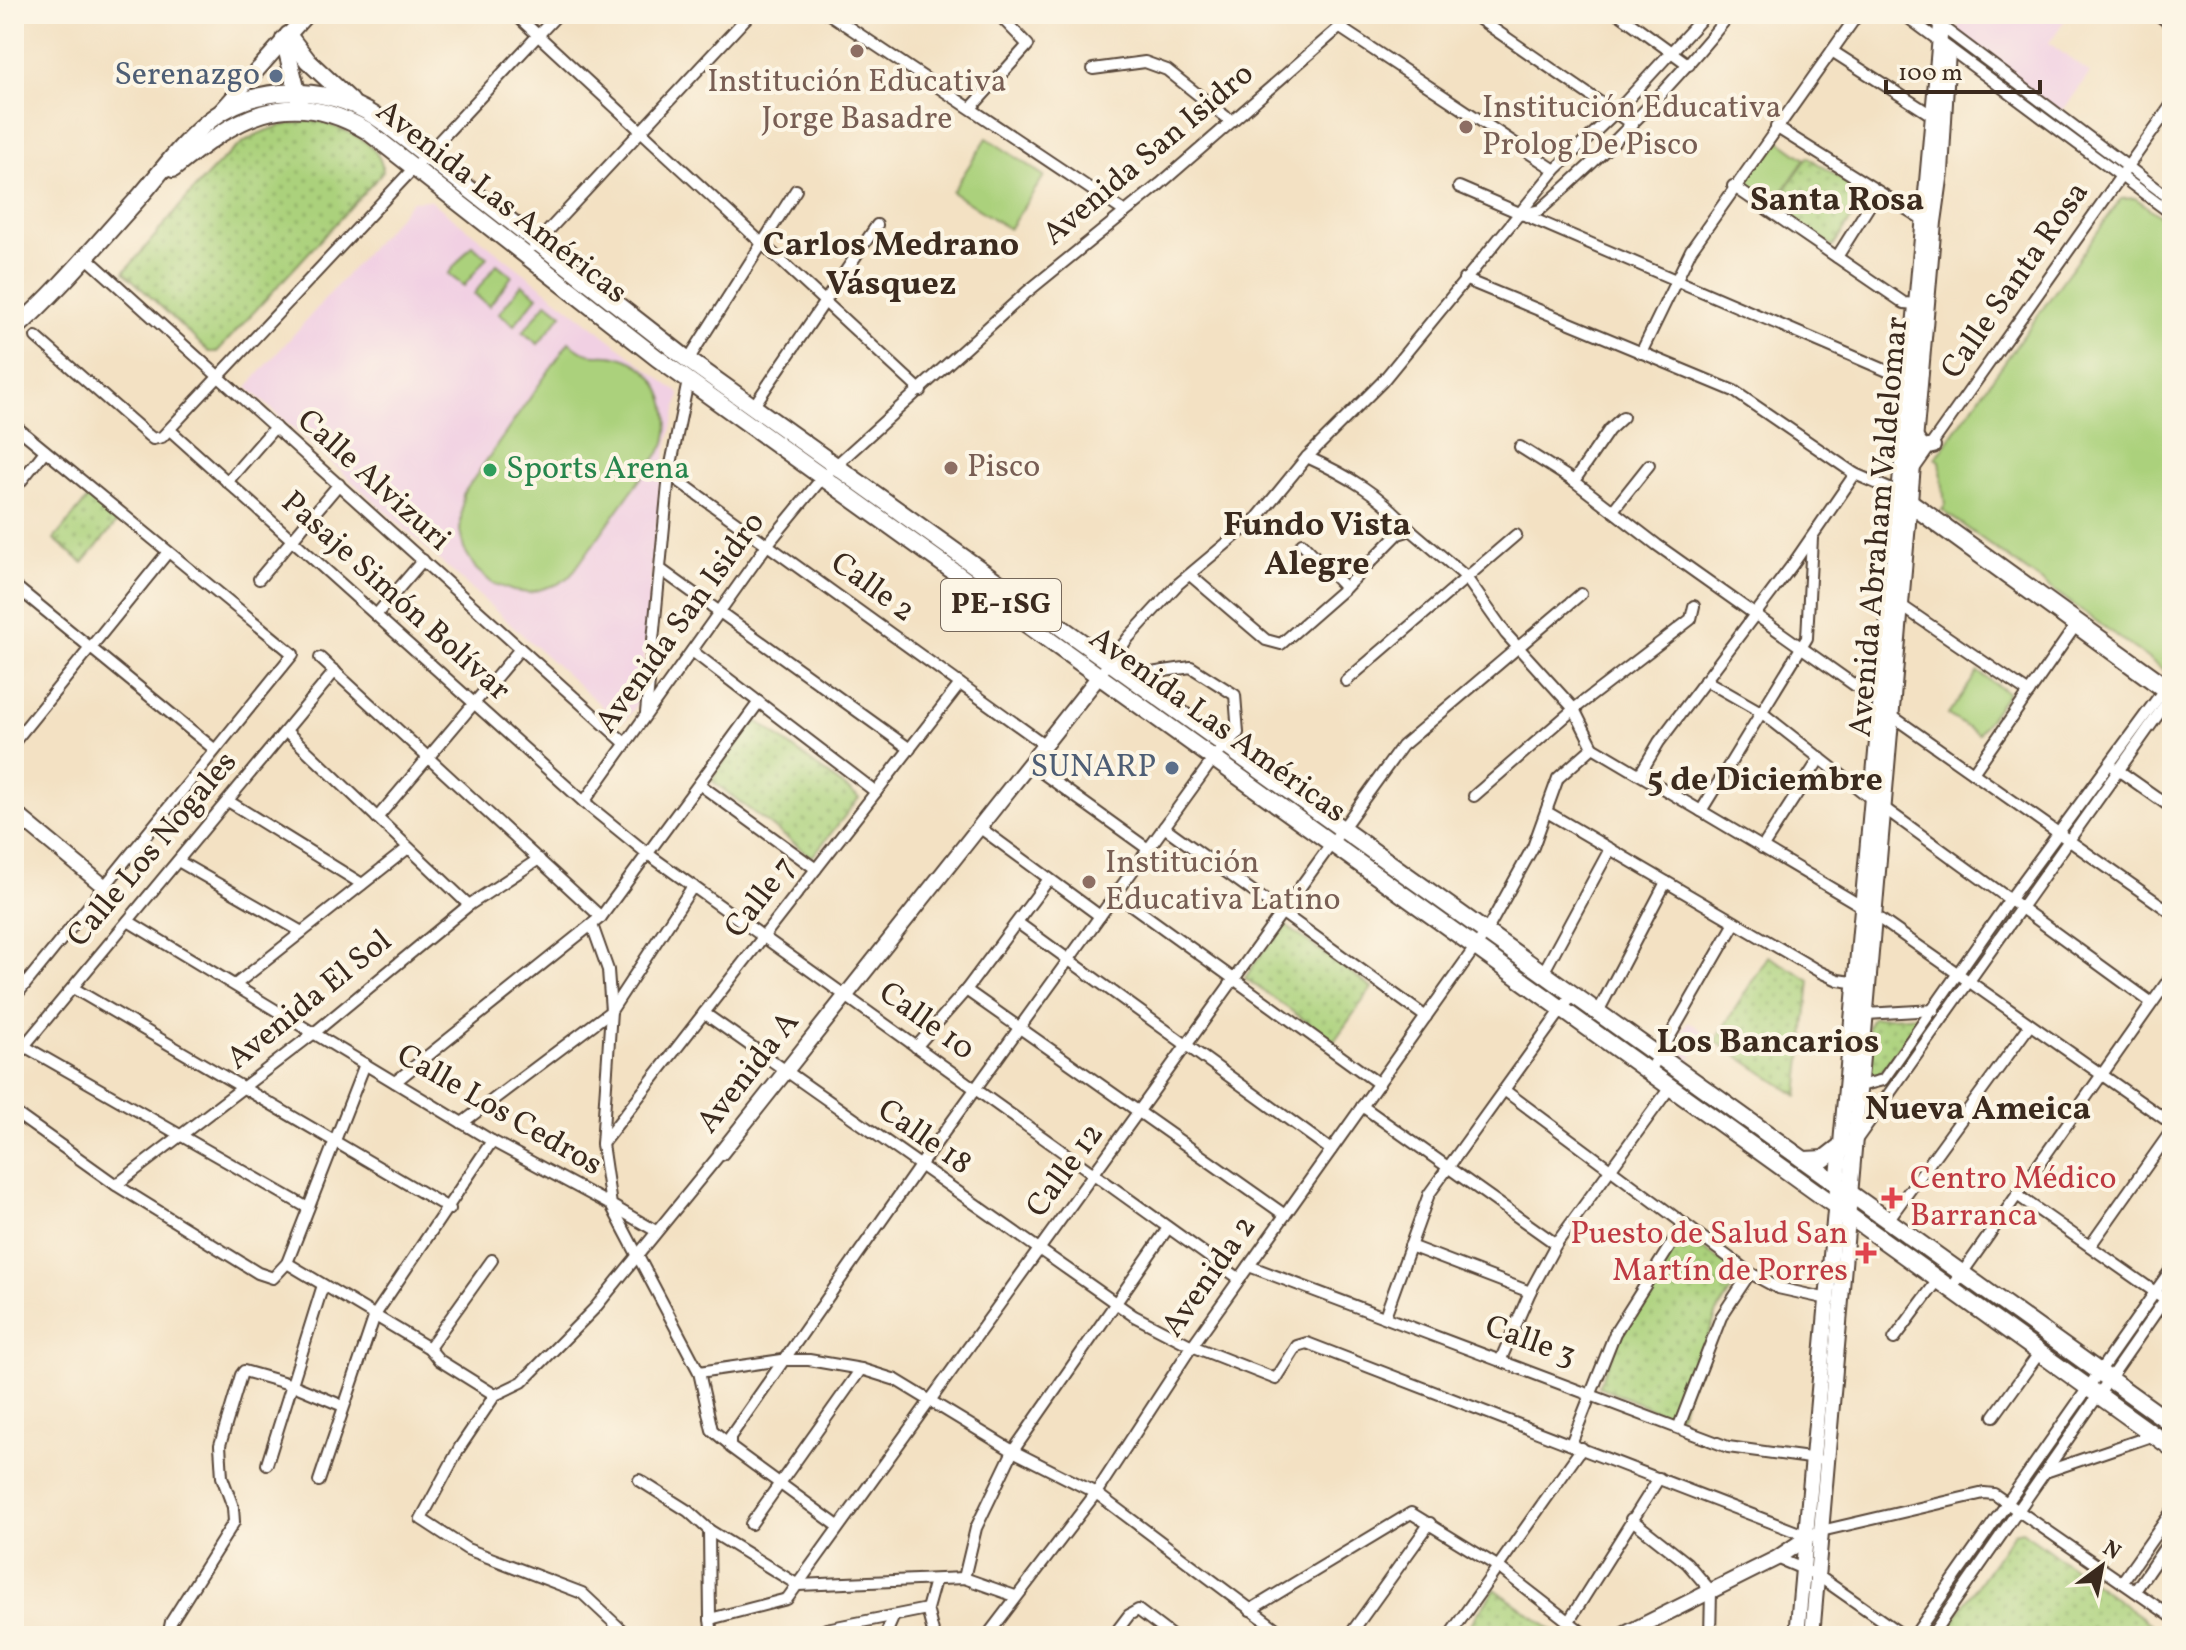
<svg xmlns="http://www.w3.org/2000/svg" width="2186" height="1650" font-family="Vollkorn,serif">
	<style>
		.built { fill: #f1d0e3 }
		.grass { fill: #abd17c; stroke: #737e4d; stroke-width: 2 }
		.park { fill: url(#park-dots); stroke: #737e4d; stroke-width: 2 }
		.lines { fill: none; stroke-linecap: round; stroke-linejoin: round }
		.street-casing { stroke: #574537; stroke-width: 14 }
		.secondary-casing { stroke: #574537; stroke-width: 18 }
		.primary-casing { stroke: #574537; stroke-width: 20 }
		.street { stroke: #fff; stroke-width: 10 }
		.secondary { stroke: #fff; stroke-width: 14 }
		.primary { stroke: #fff; stroke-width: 16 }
		.education-dot { fill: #8d6e63; stroke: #fcf5e5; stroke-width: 3 }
		.service-dot { fill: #5c6f8a; stroke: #fcf5e5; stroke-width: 3 }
		.leisure-dot { fill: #2e9e5b; stroke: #fcf5e5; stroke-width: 3 }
		.health-dot { fill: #e0444e; stroke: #fcf5e5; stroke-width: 3 }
		.labels { text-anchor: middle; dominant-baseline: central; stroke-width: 8; stroke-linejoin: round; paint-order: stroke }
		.shield { fill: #fcf5e5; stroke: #75675a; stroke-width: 2 }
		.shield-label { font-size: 30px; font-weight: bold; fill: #3b2a1e }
		.service-label { font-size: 32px; fill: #4e5e75; stroke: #fcf5e5; text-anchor: end }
		.education-label { font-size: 32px; fill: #785e54; stroke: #fcf5e5; text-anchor: start }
		.street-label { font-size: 32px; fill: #3b2a1e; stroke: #fcf5e5 }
		.leisure-label { font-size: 32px; fill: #27864d; stroke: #fcf5e5; text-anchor: start }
		.health-label { font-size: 32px; fill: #be3a42; stroke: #fcf5e5; text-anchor: start }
		.neighbourhood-label { font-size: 34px; font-weight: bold; fill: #3b2a1e; stroke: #fcf5e5 }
	</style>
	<defs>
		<pattern id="park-dots" width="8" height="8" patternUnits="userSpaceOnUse" patternTransform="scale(2)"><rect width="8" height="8" fill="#abd17c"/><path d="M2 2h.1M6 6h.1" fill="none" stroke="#8caa65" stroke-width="1.8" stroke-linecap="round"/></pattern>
	</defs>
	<rect width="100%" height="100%" fill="#fcf5e5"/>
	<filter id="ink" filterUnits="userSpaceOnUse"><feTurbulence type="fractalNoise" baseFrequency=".0125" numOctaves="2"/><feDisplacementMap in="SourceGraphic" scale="16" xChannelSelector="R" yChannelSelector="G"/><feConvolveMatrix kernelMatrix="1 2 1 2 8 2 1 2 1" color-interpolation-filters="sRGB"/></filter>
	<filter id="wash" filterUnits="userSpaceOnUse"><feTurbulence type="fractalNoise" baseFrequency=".006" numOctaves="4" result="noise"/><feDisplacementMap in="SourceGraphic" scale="32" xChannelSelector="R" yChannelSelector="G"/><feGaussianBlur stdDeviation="1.8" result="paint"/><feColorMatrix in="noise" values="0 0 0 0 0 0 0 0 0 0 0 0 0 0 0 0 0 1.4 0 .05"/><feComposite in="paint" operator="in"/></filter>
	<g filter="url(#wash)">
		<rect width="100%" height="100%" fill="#f3e1c3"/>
		<g class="built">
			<polygon points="1960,14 2069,14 2049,43 2090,73 2061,113 1958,37"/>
			<polygon points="430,200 680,394 662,469 640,699 625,721 616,719 247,387 412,201"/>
			<polygon points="1688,1021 1706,1033 1687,1065 1669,1053"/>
		</g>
		<g class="grass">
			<polygon points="987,138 1044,176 1009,229 952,192"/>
			<polygon points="1776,138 1805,159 1773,206 1744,186"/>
			<polygon points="2135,198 2172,225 2172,668 2168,673 1942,510 1945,506 1940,461 1936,458 2121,199"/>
			<polygon points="472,245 487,257 464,286 448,274"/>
			<polygon points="497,264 512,276 489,306 474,294"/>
			<polygon points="522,284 538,296 514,325 499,313"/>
			<polygon points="547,302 562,314 538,344 523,332"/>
			<path d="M 569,342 C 598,364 593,350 620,357 C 660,368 675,410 664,446 L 571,575 L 558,584 L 529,593 L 513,591 L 492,583 L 476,569 L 464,549 L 460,531 L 463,494 Z"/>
			<polygon points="1978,672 2008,693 1978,734 1948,715"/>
		</g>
		<g class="park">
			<path d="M 318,121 C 344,130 380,140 383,172 L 217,352 L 209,352 L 124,272 C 156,237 214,158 252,137 C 273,126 295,122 318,121 Z"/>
			<polygon points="1808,157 1866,196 1833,247 1773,206"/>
			<polygon points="89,497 118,521 83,563 54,539"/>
			<polygon points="756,720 859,798 812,857 711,780"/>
			<polygon points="1282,923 1372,988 1334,1041 1245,978"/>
			<polygon points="1768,956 1810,980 1798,1096 1715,1041"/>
			<polygon points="1922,1015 1879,1075 1867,1075 1868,1026 1872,1018"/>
			<polygon points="1683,1236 1741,1274 1717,1313 1677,1419 1598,1386 1634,1308"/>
			<polygon points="2022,1531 2167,1636 1942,1636 2014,1533"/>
			<polygon points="1495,1589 1560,1636 1462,1636"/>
		</g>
	</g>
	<g filter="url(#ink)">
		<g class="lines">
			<defs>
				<g id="street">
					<polyline points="515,14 921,391"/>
					<polyline points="829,14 1125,212"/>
					<polyline points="1472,14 1633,125"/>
					<polyline points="1619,14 1689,65"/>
					<polyline points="1903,14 2172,214"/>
					<polyline points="1925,14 2172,200"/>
					<polyline points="2157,14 2172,25"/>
					<polyline points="1339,27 1555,170"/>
					<polyline points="1832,51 1933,116"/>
					<polyline points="1093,69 1145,62 1167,70 1231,121"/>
					<polyline points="972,107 1028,45 998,14"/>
					<polyline points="1776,127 1927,222"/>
					<polyline points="1733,186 1904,303 1916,304"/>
					<polyline points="1459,187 1913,382"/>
					<path d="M 1520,215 L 1540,210 C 1609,150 1673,85 1730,14"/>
					<polyline points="534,246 750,14"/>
					<polyline points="86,257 626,744"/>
					<polyline points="1837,257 1878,192"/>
					<polyline points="1464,279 1734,391 1855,474 1910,498 2172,687"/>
					<polyline points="36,337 148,435 153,439 162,437 558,14"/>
					<polyline points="1641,353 1691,250 1858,14"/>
					<polyline points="688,360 796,190"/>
					<polyline points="753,407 877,225"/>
					<polyline points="14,425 293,654 14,998"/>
					<polyline points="171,431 584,802 648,854 1240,1279"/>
					<polyline points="1520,447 1574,481 1657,545 1881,704 1892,716 2172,913"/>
					<path d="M 1307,457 C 1347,475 1383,496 1411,530"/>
					<polyline points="1912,472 2172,104"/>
					<polyline points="669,474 1045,745"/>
					<polyline points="1574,481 1609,430 1623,417"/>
					<polyline points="227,482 275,427"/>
					<polyline points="14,490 45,451"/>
					<polyline points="1908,506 2166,694"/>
					<polyline points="1614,509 1649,465"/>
					<polyline points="1302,543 1345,588"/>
					<polyline points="660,569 910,749"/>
					<polyline points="1190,575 1266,640 1281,644 1345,588 1398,534 1411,530 1465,576 1506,634 1574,709 1593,747 1863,907 2172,1124"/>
					<polyline points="259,579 339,484"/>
					<polyline points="14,585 214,749"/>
					<polyline points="1896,602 2029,693"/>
					<polyline points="376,615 423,560"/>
					<polyline points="692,651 876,792"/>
					<polyline points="320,658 601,917"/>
					<polyline points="1099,676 1129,637 1178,584 1258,517 1307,457 1382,382 1555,170 1617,111 1706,14"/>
					<polyline points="1705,680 1761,712 1873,800 2152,1003"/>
					<polyline points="1346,681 1516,535"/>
					<polyline points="646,713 669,474 688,381"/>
					<polyline points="286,731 469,905"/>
					<polyline points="14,742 168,552"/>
					<polyline points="1030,764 1148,849"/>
					<polyline points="2115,768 2172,808"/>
					<polyline points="1973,773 2076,625"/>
					<polyline points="1640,774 1659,742 1793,564 1855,474"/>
					<polyline points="699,784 816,869"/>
					<polyline points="1474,796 1574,709 1691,619 1694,606"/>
					<polyline points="228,801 362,884"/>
					<polyline points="584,802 767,545 823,477 1027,292 1160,184 1355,14"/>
					<polyline points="1701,811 1807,638 1812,538"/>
					<polyline points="1547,812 1820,972 1838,980 1859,983"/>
					<polyline points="377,818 520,649"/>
					<polyline points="979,827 1100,916"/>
					<polyline points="1164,827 1426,1017"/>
					<polyline points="1762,848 1820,758"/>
					<polyline points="178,861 302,932"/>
					<polyline points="1116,894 1379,1084"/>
					<polyline points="128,921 492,1141 611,1205 699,1372 712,1430 729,1444"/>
					<polyline points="1018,923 1331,1150"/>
					<polyline points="592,925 608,970 611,1011 602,1144 611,1205 656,1231"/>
					<polyline points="1543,973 1610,849"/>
					<polyline points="235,985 408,848"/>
					<polyline points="73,988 450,1209"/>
					<polyline points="966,990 1285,1215"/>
					<polyline points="1598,1012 1666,882"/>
					<polyline points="704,1013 1134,1316 1192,1346 1276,1379 1297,1346 1307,1343 1807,1536"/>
					<polyline points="1866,1014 1934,1010"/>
					<polyline points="24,1046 308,1208"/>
					<polyline points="916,1047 966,990 1049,879"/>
					<polyline points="14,1063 24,1046 335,671"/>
					<polyline points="1650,1071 1735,923"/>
					<polyline points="395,1082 601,917 759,702"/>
					<polyline points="1860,1086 1883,1080 2010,899 2171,680"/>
					<polyline points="1504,1090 1750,1273 1778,1288 1828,1299"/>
					<polyline points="1362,1106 1556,1244"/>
					<polyline points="14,1112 116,1185 258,1273 273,1278 287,1263 365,1064"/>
					<polyline points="462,1123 611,1011 693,886"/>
					<polyline points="1857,1139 2172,695"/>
					<polyline points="602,1144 960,684"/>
					<polyline points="116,1185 314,1033 469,905 539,859"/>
					<polyline points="2017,1195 2172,1304"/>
					<polyline points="1888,1220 2030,1025"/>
					<polyline points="1410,1246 1530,1292"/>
					<polyline points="2090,1246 2172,1130"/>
					<polyline points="287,1263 429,1348 439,1360 495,1395"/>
					<polyline points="1249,1266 1728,1447 1817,1459"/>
					<polyline points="1951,1289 2172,975"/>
					<polyline points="1385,1316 1429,1194 1573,994"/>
					<polyline points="1894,1339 1938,1280"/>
					<polyline points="429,1348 492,1260"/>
					<polyline points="1501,1359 1530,1292 1556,1244 1671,1086"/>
					<polyline points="699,1372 782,1360 809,1360 861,1369 896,1380 1013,1451 1096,1493 1286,1636"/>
					<polyline points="1994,1416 2040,1352"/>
					<polyline points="1679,1426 1721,1317 1750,1273"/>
					<polyline points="1571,1444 1615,1333 1684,1224"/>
					<polyline points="267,1464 323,1285"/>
					<polyline points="2048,1471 2154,1435"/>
					<polyline points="639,1480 688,1511 709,1530 710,1619 787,1599 1402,746 1581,594"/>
					<polyline points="319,1481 375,1315 492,1141"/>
					<polyline points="1631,1519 1687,1563 1711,1591 1710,1636"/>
					<polyline points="751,1524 861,1369"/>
					<polyline points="838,1526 730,1447 730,1437 919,1167 1214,758 1238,733 1235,695 1191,667 1130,676"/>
					<polyline points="709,1530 798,1585 964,1578 1015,1596"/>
					<polyline points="1821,1531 1984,1493 1994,1494 2172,1617"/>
					<polyline points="1777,1558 1817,1575 1904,1636"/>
					<polyline points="964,1578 976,1528 1013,1451 1168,1228"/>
					<polyline points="2122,1582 2172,1511"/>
					<polyline points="2135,1591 2172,1537"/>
					<polyline points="1250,1610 1411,1513 1497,1566 1587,1636"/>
					<polyline points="710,1619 712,1636"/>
					<polyline points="1569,1621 1659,1478"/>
					<polyline points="826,1629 927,1609"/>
					<polyline points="168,1636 171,1622 234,1522 233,1507 222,1477 220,1445 241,1375 244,1371 293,1385 343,1406"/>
					<polyline points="628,1636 582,1593 467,1549 421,1519 460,1447 495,1395 522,1382 595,1308 721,1153"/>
					<polyline points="885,1636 893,1618"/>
					<polyline points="934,1636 927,1609 935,1580"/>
					<polyline points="987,1636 1096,1493 1192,1346 1486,932 1533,847 1558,778 1593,747"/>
					<polyline points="1113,1636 1129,1615 1138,1610 1172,1636"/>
					<polyline points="1349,1636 1430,1523"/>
					<polyline points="1449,1636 1582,1448"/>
					<polyline points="1914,1636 2172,1268"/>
					<polyline points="1931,1636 2172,1289"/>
				</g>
				<g id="secondary">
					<polyline points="221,111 307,14"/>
					<polyline points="1915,437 1923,448 1933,446"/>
					<polyline points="14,812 106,888"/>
					<polyline points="721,1153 1099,676"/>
					<polyline points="1621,1636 1777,1558 1811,1535"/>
					<polyline points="1797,1636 1942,14"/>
					<polyline points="1812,1636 1934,222 1941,172 1948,50"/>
				</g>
				<g id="primary">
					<polyline points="288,35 308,61 351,101"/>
					<polyline points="284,39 299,100"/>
					<path d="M 173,169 C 234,119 287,84 366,130 L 657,358 L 2172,1448"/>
					<path d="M 14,330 C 58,291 96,245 136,201 C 160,174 181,143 210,120 C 262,80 336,86 386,124 L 688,360 L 2172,1424"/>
					<polyline points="1805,1160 1824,1159 1842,1145"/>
				</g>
			</defs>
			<use href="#street" class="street-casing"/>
			<use href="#secondary" class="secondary-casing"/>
			<use href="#primary" class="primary-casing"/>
			<use href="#street" class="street"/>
			<use href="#secondary" class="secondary"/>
			<use href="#primary" class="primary"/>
		</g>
	</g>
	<g class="education-dot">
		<circle cx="857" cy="51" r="8"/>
		<circle cx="1466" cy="127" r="8"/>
		<circle cx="951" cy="468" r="8"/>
		<circle cx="1089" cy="882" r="8"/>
	</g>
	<g class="service-dot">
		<circle cx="276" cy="76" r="8"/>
		<circle cx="1172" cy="768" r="8"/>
	</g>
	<circle class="leisure-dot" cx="490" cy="470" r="8"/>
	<g class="health-dot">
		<path d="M1888 1186h8v8h8v8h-8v8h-8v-8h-8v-8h8z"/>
		<path d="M1862 1241h8v8h8v8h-8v8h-8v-8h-8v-8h8z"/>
	</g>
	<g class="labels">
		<rect class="shield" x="941" y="579" width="120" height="52" rx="6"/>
		<g class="shield-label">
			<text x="1001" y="605">PE-1SG</text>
		</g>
		<g class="service-label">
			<text x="260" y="76">Serenazgo</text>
			<text x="1156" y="768">SUNARP</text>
		</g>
		<g class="education-label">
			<text x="857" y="83" text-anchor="middle">Institución Educativa<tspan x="857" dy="37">Jorge Basadre</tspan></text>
			<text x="1482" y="109">Institución Educativa<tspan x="1482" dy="37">Prolog De Pisco</tspan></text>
			<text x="967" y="468">Pisco</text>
			<text x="1105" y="864">Institución<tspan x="1105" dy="37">Educativa Latino</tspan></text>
		</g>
		<g class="street-label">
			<text transform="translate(1149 155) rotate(-40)">Avenida San Isidro</text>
			<text transform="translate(501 203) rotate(38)">Avenida Las Américas</text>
			<text transform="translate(2016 281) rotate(-55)">Calle Santa Rosa</text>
			<text transform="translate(373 481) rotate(42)">Calle Alvizuri</text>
			<text transform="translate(1880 527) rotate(-85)">Avenida Abraham Valdelomar</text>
			<text transform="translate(872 588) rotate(36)">Calle 2</text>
			<text transform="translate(395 597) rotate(42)">Pasaje Simón Bolívar</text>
			<text transform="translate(681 623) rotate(-54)">Avenida San Isidro</text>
			<text transform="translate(1217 726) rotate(36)">Avenida Las Américas</text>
			<text transform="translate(153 850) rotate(-50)">Calle Los Nogales</text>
			<text transform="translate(761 898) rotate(-52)">Calle 7</text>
			<text transform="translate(310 1001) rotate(-39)">Avenida El Sol</text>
			<text transform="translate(926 1022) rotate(36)">Calle 10</text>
			<text transform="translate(749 1073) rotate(-52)">Avenida A</text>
			<text transform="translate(499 1111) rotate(30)">Calle Los Cedros</text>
			<text transform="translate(924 1138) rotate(35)">Calle 18</text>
			<text transform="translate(1066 1171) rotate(-54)">Calle 12</text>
			<text transform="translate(1210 1277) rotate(-55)">Avenida 2</text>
			<text transform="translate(1530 1342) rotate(20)">Calle 3</text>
		</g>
		<g class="leisure-label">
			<text x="506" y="470">Sports Arena</text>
		</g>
		<g class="health-label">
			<text x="1910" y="1180">Centro Médico<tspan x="1910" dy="37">Barranca</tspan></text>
			<text x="1848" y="1235" text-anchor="end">Puesto de Salud San<tspan x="1848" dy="37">Martín de Porres</tspan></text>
		</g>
		<g class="neighbourhood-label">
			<text x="1837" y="201">Santa Rosa</text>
			<text x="891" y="246">Carlos Medrano<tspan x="891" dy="39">Vásquez</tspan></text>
			<text x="1317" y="526">Fundo Vista<tspan x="1317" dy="39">Alegre</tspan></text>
			<text x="1765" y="781">5 de Diciembre</text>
			<text x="1768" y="1043">Los Bancarios</text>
			<text x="1978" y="1110">Nueva Ameica</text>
		</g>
	</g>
	<rect width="2186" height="1650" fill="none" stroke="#fcf5e5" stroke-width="48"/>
	<g transform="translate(2102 1566) rotate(32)" stroke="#fcf5e5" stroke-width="6" paint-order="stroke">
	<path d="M0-6L14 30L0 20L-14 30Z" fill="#3b2a1e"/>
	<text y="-12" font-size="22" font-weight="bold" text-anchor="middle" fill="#3b2a1e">N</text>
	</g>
	<path d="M1886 80v12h154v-12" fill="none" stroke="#3b2a1e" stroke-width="4"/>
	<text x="1898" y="80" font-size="24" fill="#3b2a1e" stroke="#fcf5e5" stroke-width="6" paint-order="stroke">100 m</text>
</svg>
